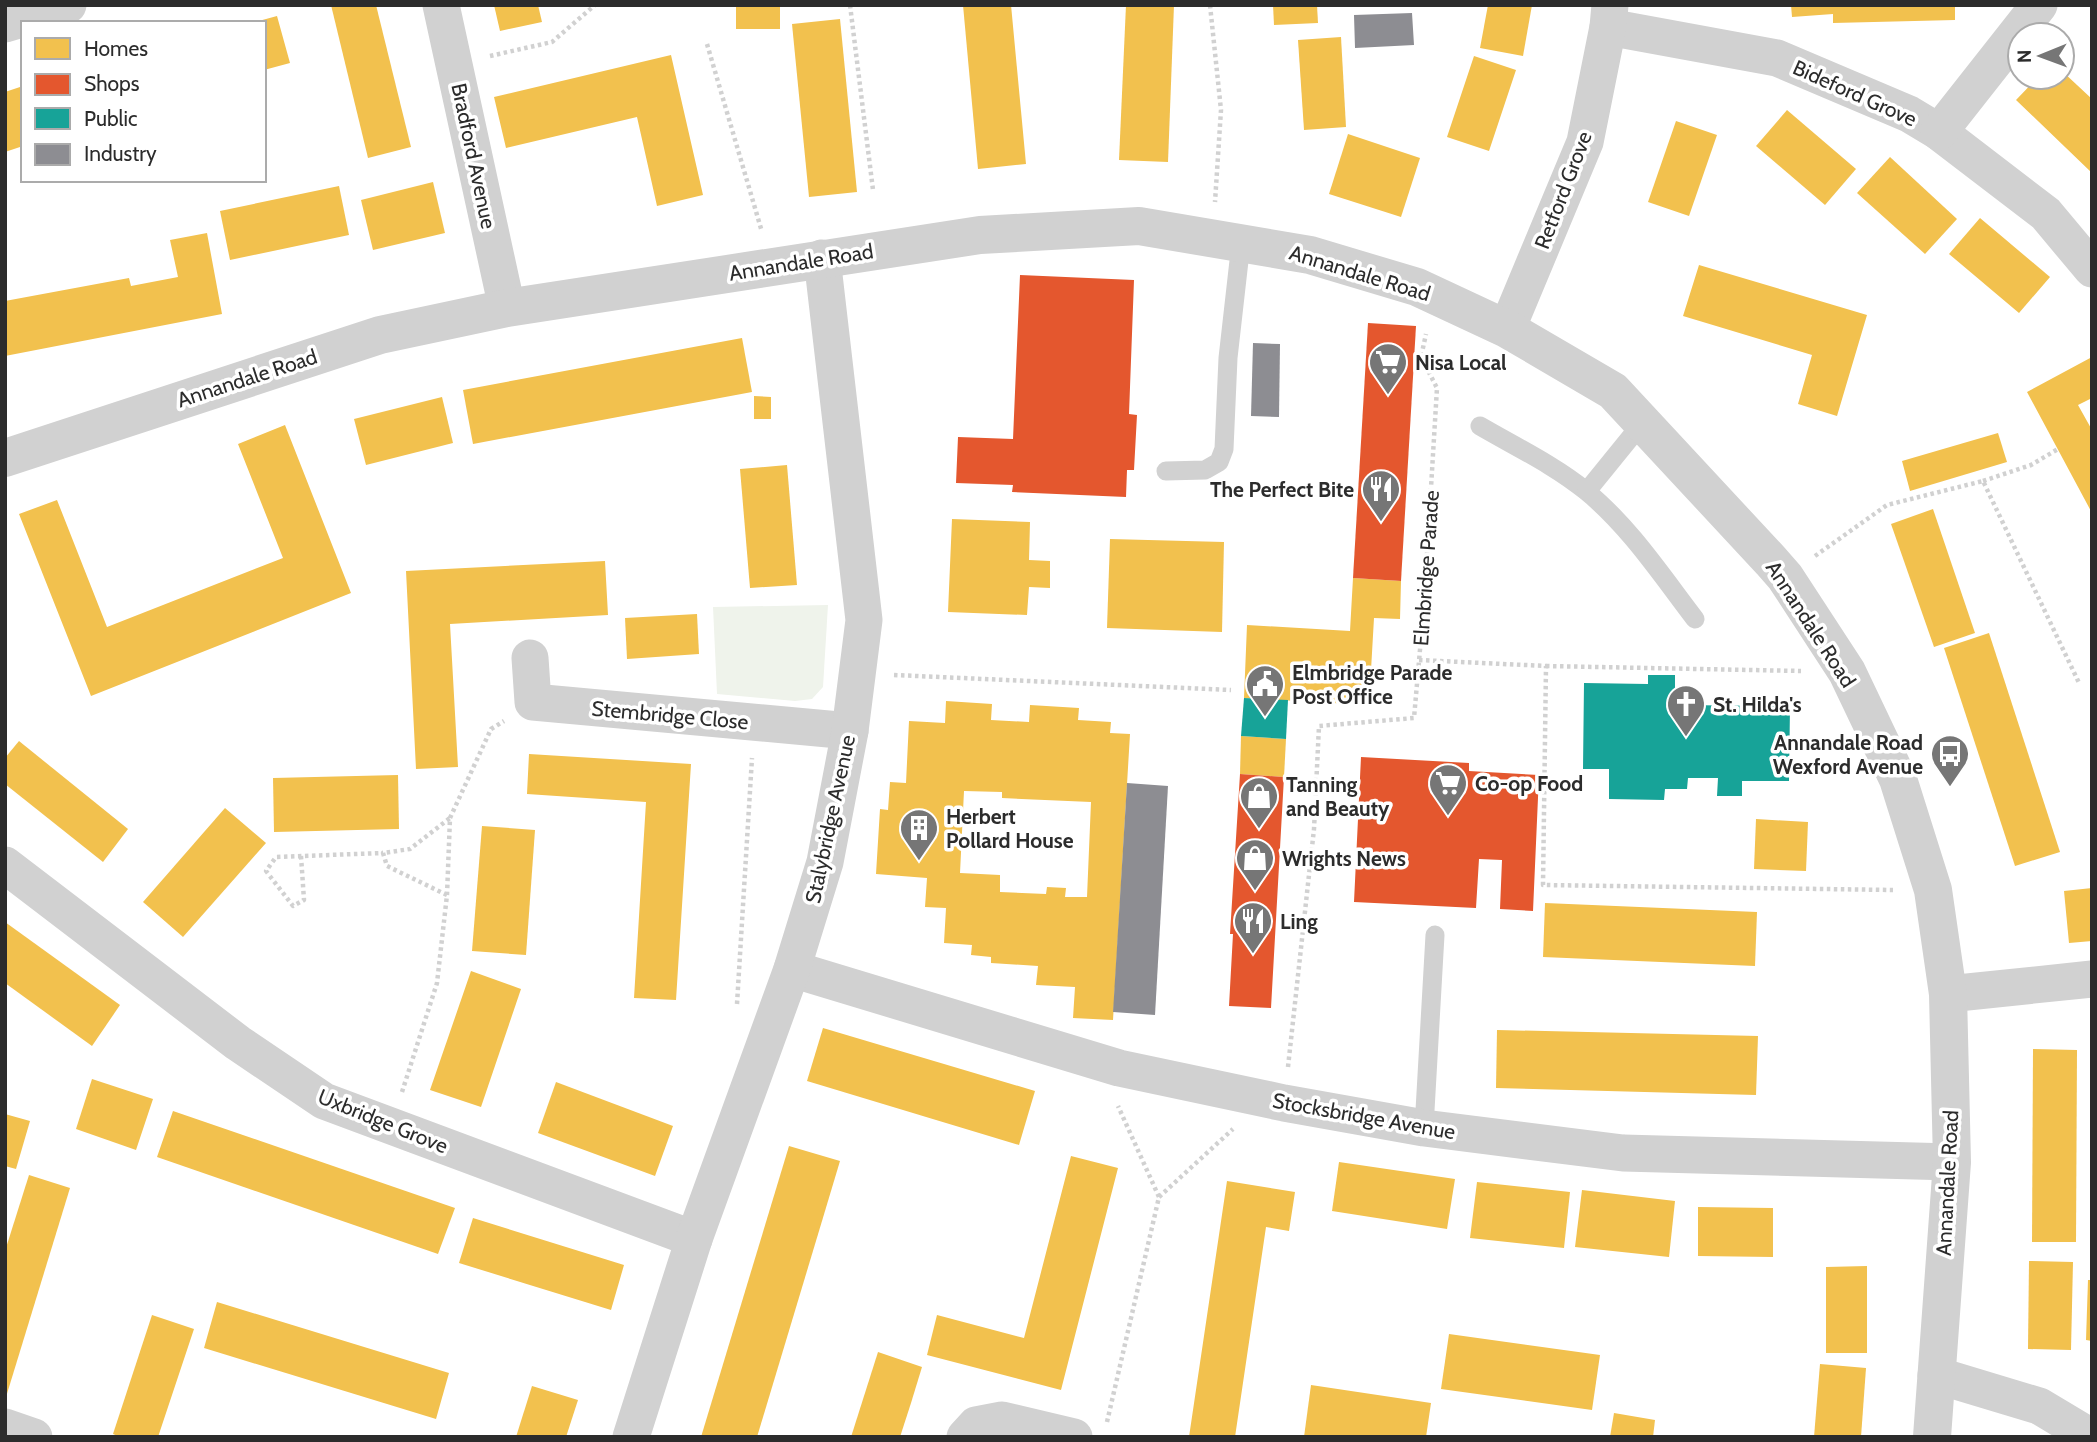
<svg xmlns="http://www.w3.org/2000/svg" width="2097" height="1442" font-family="Cabin,sans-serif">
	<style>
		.green { fill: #eff3eb }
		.homes { fill: #f2c14e; fill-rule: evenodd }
		.shops { fill: #e4572e }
		.public { fill: #17a398 }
		.industry { fill: #8d8d92 }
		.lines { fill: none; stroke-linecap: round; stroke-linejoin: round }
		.path { stroke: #d1d1d1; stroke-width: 4.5; stroke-dasharray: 3.5 3.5; stroke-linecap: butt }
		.service { stroke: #d1d1d1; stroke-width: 19 }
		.minor { stroke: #d1d1d1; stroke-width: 37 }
		.tertiary { stroke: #d1d1d1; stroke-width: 38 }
		.labels { text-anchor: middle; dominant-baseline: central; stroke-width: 7; stroke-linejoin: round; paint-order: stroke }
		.street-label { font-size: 21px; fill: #2c2c2c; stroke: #fff }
		.poi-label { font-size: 21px; font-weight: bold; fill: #2c2c2c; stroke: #fff; text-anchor: start }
	</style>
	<rect width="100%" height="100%" fill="#fff"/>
	<polygon class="green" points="828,605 823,687 812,699 795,701 717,694 713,607"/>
	<g class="homes">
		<polygon points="331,5 376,5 411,147 368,158"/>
		<polygon points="494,5 538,5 542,22 500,31"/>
		<rect x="736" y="5" width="44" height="24"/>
		<polygon points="963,5 1011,5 1026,164 978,169"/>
		<polygon points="1126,5 1174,5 1168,162 1119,160"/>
		<polygon points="1273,5 1317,5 1318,23 1274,25"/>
		<polygon points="1488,5 1532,5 1523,56 1480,48"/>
		<polygon points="1791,5 1955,5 1955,20 1833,23 1833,14 1792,17"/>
		<polygon points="277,16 290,63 264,70 264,23 255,22"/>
		<polygon points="840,19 857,192 809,197 792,24"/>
		<polygon points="1341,37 1346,127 1304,130 1298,40"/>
		<polygon points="671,55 703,195 657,206 637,117 506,148 494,97"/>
		<polygon points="1474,56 1516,70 1489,151 1447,137"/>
		<polygon points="2062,71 2092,99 2092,173 2016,100 2038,77 2062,77"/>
		<polygon points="23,86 23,146 5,152 5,92"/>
		<polygon points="1787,110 1856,169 1825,205 1756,146"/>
		<polygon points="1676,121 1717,135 1689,216 1648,202"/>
		<polygon points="1348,134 1420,158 1401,217 1329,194"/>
		<polygon points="1890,157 1957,219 1925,254 1857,193"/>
		<polygon points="433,182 445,233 373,250 361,200"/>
		<polygon points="339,186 349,235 230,260 220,211"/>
		<polygon points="1980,218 2050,277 2019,313 1949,254"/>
		<polygon points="207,233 222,314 5,356 5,301 129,278 131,286 178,277 170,240"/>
		<polygon points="1699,265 1867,315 1837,416 1798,404 1812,355 1683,316"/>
		<polygon points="742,338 752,392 473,444 463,390"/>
		<polygon points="2092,357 2092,398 2078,405 2092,430 2092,513 2027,392"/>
		<polygon points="754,396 771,397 771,419 754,419"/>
		<polygon points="442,397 453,443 366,465 354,419"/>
		<polygon points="285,425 351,593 91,696 19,514 57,500 107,627 283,558 238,444"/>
		<polygon points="1998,433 2007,462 1910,491 1902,461"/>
		<polygon points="787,465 797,585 750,588 740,469"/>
		<polygon points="1933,509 1975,633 1934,647 1891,524"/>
		<polygon points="952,519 1030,522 1029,560 1050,561 1050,588 1029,587 1027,615 948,612"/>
		<polygon points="1110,539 1224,542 1222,632 1107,628"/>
		<polygon points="605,561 608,615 450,624 458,767 416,769 406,571"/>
		<polygon points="1353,578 1401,581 1400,619 1374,618 1369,705 1244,698 1247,625 1350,631"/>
		<polygon points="697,614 699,654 627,659 625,618"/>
		<polygon points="1989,633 2060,852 2015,866 1944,648"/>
		<path d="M 946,701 L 992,704 L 991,720 L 1029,722 L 1030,705 L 1079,708 L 1078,720 L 1111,722 L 1110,733 L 1130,734 L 1113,1020 L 1073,1018 L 1075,987 L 1036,985 L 1038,966 L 991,963 L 991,957 L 971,955 L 972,945 L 944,943 L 946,908 L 925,907 L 927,878 L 876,874 L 880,809 L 888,810 L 890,782 L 906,783 L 909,721 L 945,723 ZM 964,791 L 1002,792 L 1002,798 L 1091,802 L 1087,897 L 1065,897 L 1066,888 L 1047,887 L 1046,894 L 1000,892 L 1000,875 L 960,873 Z"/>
		<polygon points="1241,736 1286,739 1284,777 1240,774"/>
		<polygon points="19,741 128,829 103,862 5,784 5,758"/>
		<polygon points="529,754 691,764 676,1000 634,998 646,802 527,794"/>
		<polygon points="398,775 399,829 274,832 273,778"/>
		<polygon points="225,808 266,843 183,937 143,902"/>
		<polygon points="1756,819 1808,822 1806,871 1754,869"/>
		<polygon points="482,826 535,830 526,955 472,951"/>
		<polygon points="2092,888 2092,941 2069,943 2064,891"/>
		<polygon points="1545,903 1757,912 1755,966 1543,957"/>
		<polygon points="5,922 120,1005 92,1046 5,983"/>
		<polygon points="471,971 521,989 481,1107 430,1090"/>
		<polygon points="823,1028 1035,1091 1019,1145 807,1081"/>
		<polygon points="1497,1030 1758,1036 1756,1095 1496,1088"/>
		<polygon points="2033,1049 2077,1050 2076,1242 2032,1242"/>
		<polygon points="92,1079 153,1099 136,1150 76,1129"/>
		<polygon points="556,1082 673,1126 655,1176 538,1133"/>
		<polygon points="173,1111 455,1208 438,1254 157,1157"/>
		<polygon points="5,1114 30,1121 16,1169 5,1166"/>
		<polygon points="789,1146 840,1161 822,1221 757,1437 701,1437"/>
		<polygon points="1071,1156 1118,1168 1061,1390 927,1355 937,1315 1024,1338"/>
		<polygon points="1339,1162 1455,1179 1447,1229 1332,1211"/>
		<polygon points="29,1175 70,1188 6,1397 5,1251"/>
		<polygon points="1227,1181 1295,1192 1289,1231 1266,1227 1235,1437 1189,1437"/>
		<polygon points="1477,1182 1570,1192 1564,1248 1470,1238"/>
		<polygon points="1582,1190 1675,1201 1669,1257 1575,1247"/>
		<polygon points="1698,1207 1773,1208 1773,1257 1698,1256"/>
		<polygon points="473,1218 624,1265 611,1310 459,1263"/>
		<polygon points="2029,1261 2073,1262 2071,1350 2028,1349"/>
		<polygon points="1867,1266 1867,1353 1826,1353 1826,1267"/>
		<polygon points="2088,1280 2092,1280 2092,1341 2086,1340"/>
		<polygon points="217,1302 449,1373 436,1419 204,1348"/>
		<polygon points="152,1315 194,1329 158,1437 120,1437 113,1434"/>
		<polygon points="1449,1334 1600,1355 1592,1410 1441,1389"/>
		<polygon points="878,1352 922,1367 911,1403 900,1437 851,1437"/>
		<polygon points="1820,1364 1866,1368 1861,1437 1814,1437"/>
		<polygon points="1311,1385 1431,1403 1426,1437 1304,1437"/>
		<polygon points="532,1386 578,1400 566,1437 516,1437"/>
		<polygon points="1614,1413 1655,1420 1653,1437 1610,1437"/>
	</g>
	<g class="shops">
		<polygon points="1020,275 1134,280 1129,414 1137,415 1134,470 1127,470 1126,497 1012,492 1013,485 956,483 958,437 1013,439"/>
		<polygon points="1368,323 1416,326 1401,581 1353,578"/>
		<polygon points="1361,757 1469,763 1469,771 1539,775 1533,911 1500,909 1502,860 1479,859 1476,908 1354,902"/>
		<polygon points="1240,774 1284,777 1271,1008 1229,1006 1233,934 1230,934"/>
	</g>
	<g class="public">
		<polygon points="1648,675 1675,675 1675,705 1790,706 1789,781 1742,781 1742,796 1717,796 1718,778 1688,778 1687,789 1665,789 1664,800 1609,799 1609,769 1583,769 1584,683 1648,684"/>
		<polygon points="1244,698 1288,700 1286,739 1241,736"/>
	</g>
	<g class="industry">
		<polygon points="1412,13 1414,45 1355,48 1354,15"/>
		<polygon points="1253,343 1280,344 1279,417 1251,416"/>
		<polygon points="1127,783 1168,786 1155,1015 1113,1012"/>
	</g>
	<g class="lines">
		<g class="path">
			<polyline points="850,5 873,190"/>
			<polyline points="1210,5 1221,110 1215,202"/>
			<polyline points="707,44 762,232"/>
			<polyline points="490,56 552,42 595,5"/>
			<polyline points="1983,481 2031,465 2058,449"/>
			<polyline points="1815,556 1887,505 1983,481 2080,685"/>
			<polyline points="1419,660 1546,666 1543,885 1893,890"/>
			<polyline points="1546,666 1801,671"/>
			<polyline points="894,675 1231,690"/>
			<polyline points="301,856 304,900 293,906 266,871 276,857 383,853"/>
			<polyline points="447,895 387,866 383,853 410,849 450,818"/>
			<polyline points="737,1004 752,758"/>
			<polyline points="1288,1067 1314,829 1319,726 1414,718 1424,604 1437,388 1421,357 1426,334"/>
			<polyline points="402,1092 437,983 447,895 450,818 491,729 504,721"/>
			<polyline points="1159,1197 1233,1129"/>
			<polyline points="1107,1422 1159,1197 1118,1106"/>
		</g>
		<g class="service">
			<path d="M 1480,426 C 1516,447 1554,465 1586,491 C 1629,526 1662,576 1695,619"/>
			<polyline points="1166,471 1205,470 1219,462 1224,449 1228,358 1241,243"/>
			<polyline points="1587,491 1643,422"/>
			<polyline points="1424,1128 1435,935"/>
		</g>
		<g class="minor">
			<polyline points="441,5 507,308"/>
			<polyline points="5,24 68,5"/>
			<polyline points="1608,27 1777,58 1909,114 1939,132 2046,214 2092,269"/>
			<polyline points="1939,132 2039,5"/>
			<polyline points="1507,329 1585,142 1608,27 1610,5"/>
			<polyline points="530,658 533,702 850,731"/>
			<polyline points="5,865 238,1043 324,1101 694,1239"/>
			<polyline points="792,969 1119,1068 1284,1103 1424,1128 1623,1153 1952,1162"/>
			<polyline points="1948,994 2092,979"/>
			<polyline points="1936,1375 2039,1406 2091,1437"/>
			<polyline points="5,1427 34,1437"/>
			<polyline points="631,1437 694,1239 792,969 825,862 850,731 864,620 822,258"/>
			<polyline points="965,1437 976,1425 1002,1420 1074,1437"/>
		</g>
		<polyline class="tertiary" points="5,458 380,335 507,308 980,235 1139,226 1310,255 1417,287 1507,329 1613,391 1771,561 1785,577 1847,672 1898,779 1933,890 1948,994 1952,1162 1932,1437"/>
	</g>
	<defs>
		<symbol id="supermarket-pin" viewBox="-11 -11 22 30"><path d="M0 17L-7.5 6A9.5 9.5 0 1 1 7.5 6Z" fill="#767676" stroke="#fff"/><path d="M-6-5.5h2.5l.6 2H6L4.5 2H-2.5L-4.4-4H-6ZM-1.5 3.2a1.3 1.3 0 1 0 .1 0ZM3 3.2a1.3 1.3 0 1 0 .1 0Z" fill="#fff"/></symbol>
		<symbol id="restaurant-pin" viewBox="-11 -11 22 30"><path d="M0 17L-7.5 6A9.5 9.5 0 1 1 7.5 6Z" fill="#767676" stroke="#fff"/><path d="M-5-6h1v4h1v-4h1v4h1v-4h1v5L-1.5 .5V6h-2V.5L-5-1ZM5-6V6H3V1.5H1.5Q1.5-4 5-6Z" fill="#fff"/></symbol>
		<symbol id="civic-pin" viewBox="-11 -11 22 30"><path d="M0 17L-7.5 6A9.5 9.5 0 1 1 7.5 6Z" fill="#767676" stroke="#fff"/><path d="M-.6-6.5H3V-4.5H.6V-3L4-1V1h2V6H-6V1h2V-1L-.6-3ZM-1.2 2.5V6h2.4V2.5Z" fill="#fff"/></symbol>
		<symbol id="church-pin" viewBox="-11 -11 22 30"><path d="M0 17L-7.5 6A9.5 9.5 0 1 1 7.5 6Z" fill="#767676" stroke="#fff"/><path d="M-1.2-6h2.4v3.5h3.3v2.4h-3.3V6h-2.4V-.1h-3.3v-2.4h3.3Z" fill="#fff"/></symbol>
		<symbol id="bus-pin" viewBox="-11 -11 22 30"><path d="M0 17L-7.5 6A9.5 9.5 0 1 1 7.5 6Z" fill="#767676" stroke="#fff"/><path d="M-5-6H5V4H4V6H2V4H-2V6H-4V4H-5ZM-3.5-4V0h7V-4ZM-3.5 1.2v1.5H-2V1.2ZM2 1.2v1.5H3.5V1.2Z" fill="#fff"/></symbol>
		<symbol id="shop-pin" viewBox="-11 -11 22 30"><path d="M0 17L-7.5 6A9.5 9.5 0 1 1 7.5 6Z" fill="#767676" stroke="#fff"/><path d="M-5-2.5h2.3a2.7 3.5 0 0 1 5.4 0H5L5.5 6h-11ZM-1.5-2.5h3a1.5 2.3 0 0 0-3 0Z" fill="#fff"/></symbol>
		<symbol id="building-pin" viewBox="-11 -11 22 30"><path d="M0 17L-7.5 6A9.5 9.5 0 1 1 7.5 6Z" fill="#767676" stroke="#fff"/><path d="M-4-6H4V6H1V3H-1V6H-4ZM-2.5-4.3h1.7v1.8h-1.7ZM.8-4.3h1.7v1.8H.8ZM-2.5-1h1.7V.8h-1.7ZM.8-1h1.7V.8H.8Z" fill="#fff"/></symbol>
	</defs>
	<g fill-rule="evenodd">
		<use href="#supermarket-pin" x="1366" y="340" width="44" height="60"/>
		<use href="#restaurant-pin" x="1359" y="467" width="44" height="60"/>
		<use href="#civic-pin" x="1243" y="662" width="44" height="60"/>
		<use href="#church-pin" x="1664" y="682" width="44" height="60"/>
		<use href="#bus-pin" x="1928" y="732" width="44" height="60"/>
		<use href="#supermarket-pin" x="1426" y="761" width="44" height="60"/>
		<use href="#shop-pin" x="1237" y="774" width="44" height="60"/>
		<use href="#building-pin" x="897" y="806" width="44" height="60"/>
		<use href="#shop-pin" x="1233" y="836" width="44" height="60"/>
		<use href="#restaurant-pin" x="1231" y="899" width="44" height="60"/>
	</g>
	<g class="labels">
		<g class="street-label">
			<text transform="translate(1855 93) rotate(24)">Bideford Grove</text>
			<text transform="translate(474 156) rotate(78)">Bradford Avenue</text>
			<text transform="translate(1563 190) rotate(-69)">Retford Grove</text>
			<text transform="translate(801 262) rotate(-9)">Annandale Road</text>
			<text transform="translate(1360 273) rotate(17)">Annandale Road</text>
			<text transform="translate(247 378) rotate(-18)">Annandale Road</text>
			<text transform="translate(1426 568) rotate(-86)">Elmbridge Parade</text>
			<text transform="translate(1811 624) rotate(57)">Annandale Road</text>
			<text transform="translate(670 715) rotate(5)">Stembridge Close</text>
			<text transform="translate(830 819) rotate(-78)">Stalybridge Avenue</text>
			<text transform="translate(1364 1116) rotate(10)">Stocksbridge Avenue</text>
			<text transform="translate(383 1121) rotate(22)">Uxbridge Grove</text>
			<text transform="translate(1947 1183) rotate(-87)">Annandale Road</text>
		</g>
		<g class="poi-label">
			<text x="1415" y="362">Nisa Local</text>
			<text x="1354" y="489" text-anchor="end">The Perfect Bite</text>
			<text x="1292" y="672">Elmbridge Parade<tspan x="1292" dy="24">Post Office</tspan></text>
			<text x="1713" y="704">St. Hilda's</text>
			<text x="1923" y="742" text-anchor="end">Annandale Road<tspan x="1923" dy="24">Wexford Avenue</tspan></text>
			<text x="1475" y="783">Co-op Food</text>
			<text x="1286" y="784">Tanning<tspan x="1286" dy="24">and Beauty</tspan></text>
			<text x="946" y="816">Herbert<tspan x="946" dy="24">Pollard House</tspan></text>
			<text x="1282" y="858">Wrights News</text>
			<text x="1280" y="921">Ling</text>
		</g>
	</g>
	<rect width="2097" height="1442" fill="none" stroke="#2c2c2c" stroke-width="14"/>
	<rect x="21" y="21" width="245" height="161" fill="#ffffff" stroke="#ababab" stroke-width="2"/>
	<rect x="35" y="38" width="35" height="21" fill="#f2c14e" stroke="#ababab" stroke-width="2"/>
	<text x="84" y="56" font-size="21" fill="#2c2c2c">Homes</text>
	<rect x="35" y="74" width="35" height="21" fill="#e4572e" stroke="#ababab" stroke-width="2"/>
	<text x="84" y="91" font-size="21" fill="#2c2c2c">Shops</text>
	<rect x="35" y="108" width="35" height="21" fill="#17a398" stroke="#ababab" stroke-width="2"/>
	<text x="84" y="126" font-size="21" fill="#2c2c2c">Public</text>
	<rect x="35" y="144" width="35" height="21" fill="#8d8d92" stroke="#ababab" stroke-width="2"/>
	<text x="84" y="161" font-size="21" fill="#2c2c2c">Industry</text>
	<g transform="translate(2041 56) rotate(269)"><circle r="33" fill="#ffffff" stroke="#ababab" stroke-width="2"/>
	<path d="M0-5L12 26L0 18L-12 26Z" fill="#767676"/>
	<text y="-10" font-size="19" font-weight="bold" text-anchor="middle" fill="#2c2c2c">N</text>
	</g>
</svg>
